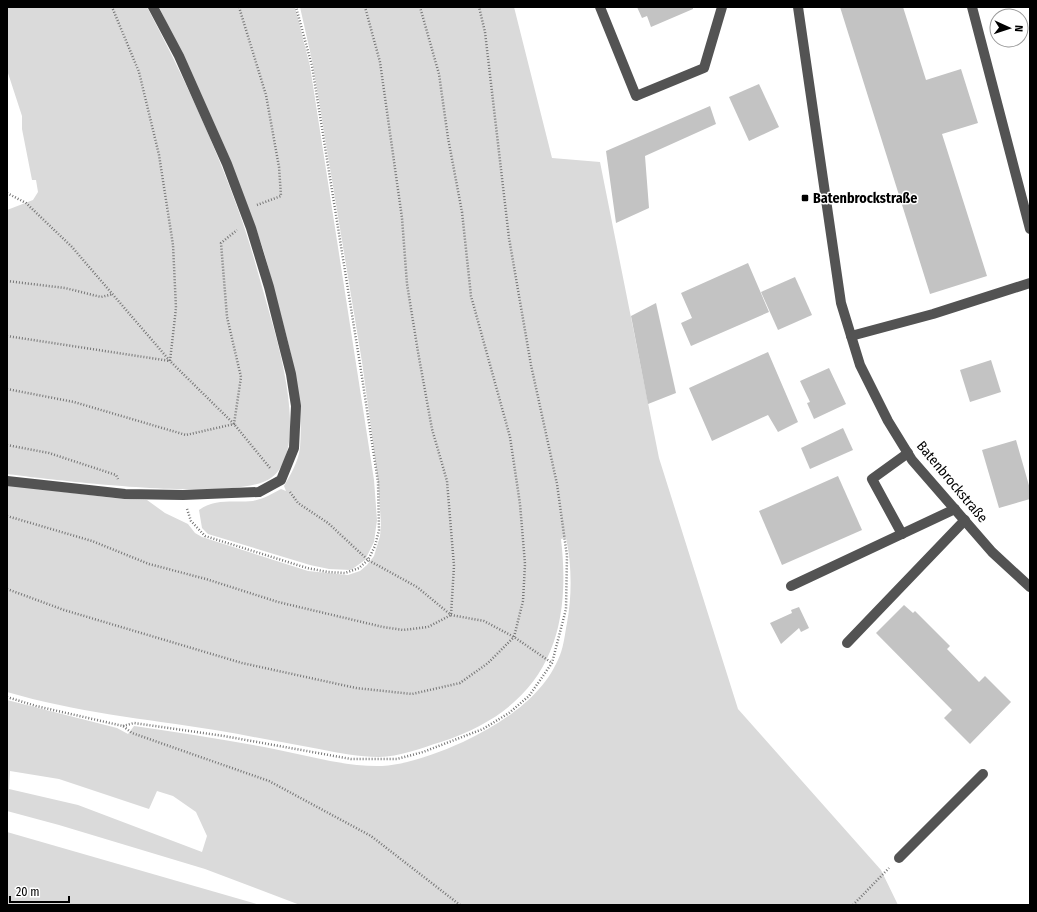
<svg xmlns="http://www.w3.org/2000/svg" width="1037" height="912" font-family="'Fira Sans Condensed',sans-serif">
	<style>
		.green { fill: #dadada; fill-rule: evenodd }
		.building { fill: #c3c3c3 }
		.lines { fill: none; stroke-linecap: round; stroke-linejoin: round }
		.path { stroke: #757575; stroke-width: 2.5; stroke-dasharray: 1 2; stroke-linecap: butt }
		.minor { stroke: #535353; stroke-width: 10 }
		.poi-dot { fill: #000; stroke: #fff; stroke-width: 1.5 }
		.labels { text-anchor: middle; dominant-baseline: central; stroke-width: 3; stroke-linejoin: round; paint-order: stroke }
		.poi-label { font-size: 14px; font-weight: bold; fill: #000; stroke: #fff; text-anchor: start }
		.street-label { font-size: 14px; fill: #000; stroke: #fff }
	</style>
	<rect width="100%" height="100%" fill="#fff"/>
	<g class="green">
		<path d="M 7,7 L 147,7 C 182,73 214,142 239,212 C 250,243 259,276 268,308 C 279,347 310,449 271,478 C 238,503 54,480 7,474 L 7,210 L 33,200 L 38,192 L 36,180 L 32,180 L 22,129 L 22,116 L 7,70 Z"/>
		<path d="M 159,7 L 295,7 L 310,66 L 374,480 L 377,520 L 374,542 L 365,560 L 351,570 L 329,569 L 310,565 L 208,534 L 202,528 L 199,510 C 216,498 233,503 253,501 C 263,499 272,494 281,489 L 286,491 L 284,486 C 291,474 298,462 300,448 C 304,399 291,351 278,305 C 272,284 268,263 261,243 C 233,162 197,84 159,7 Z"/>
		<path d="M 300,7 L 514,7 L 552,158 L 600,162 L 659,458 L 738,709 L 881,870 L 898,905 L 300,905 L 205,869 L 59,825 L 7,811 L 7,700 L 117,728 L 128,734 L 134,726 C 181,733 228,740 274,749 C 310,756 346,767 382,766 C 410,764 438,753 463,742 C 502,723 544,697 560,655 C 564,645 565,633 567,623 C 572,595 572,566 566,538 L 561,539 C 573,641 541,709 441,742 C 421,748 399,757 379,757 C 359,757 339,753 319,749 C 285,743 250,736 215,730 C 145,719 75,712 7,692 L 7,485 L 114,498 L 147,500 L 165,513 L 188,524 L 195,533 L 202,537 L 308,571 L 348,575 L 360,571 L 367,565 L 374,556 L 380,536 L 381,525 L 378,480 L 362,362 L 313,65 ZM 10,771 L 59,779 L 149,809 L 157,791 L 173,796 L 196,812 L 207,836 L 202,852 L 78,805 L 9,789 Z"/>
		<polygon points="7,832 260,905 7,905"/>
	</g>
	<g class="building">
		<polygon points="637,7 693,7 693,9 651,27 647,16 642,18"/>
		<polygon points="840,7 903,7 926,80 961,69 978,123 942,134 987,276 930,294"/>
		<polygon points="759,84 779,127 749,141 729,97"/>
		<polygon points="710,106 716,124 645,156 649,208 616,223 606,151"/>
		<polygon points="748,263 769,312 691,346 681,323 692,318 681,293"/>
		<polygon points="795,277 812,315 778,330 761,292"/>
		<polygon points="656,303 676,393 648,404 631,316"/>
		<polygon points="768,352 798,422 778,432 768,415 712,441 689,388"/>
		<polygon points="991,360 1001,392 970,402 960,370"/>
		<polygon points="829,368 846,404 814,419 807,403 810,402 800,381"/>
		<polygon points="843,428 853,450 810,469 801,448"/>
		<polygon points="1016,440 1030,489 1030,499 999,508 982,450"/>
		<polygon points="838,476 862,530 782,565 759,511"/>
		<polygon points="904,605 913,613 915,611 950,646 947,649 979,682 985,676 1011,702 970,744 944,718 952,710 876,633"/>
		<polygon points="799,607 809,628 801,632 799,628 781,644 770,623 792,613 791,610"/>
	</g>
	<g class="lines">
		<g class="path">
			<polyline points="239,7 266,95 279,167 281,196 257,205"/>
			<polyline points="7,193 26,203 72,247 170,361 234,424 270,468"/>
			<polyline points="7,281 65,288 101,297 113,294"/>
			<polyline points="7,336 170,361 176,308 173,245 159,155 139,72 112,7"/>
			<polyline points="7,389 74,402 186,435 234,424 241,377 227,317 221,243 237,230"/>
			<polyline points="7,445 49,453 116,475 118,479"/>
			<polyline points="290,492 298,503 328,523 368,560 417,587 451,615 484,621 514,637 552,663"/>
			<polyline points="187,509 191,521 205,536 307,568 328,572 345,573 359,568 368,560 375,546 379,530 378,482 360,364 312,66 296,7"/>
			<polyline points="7,516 92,541 149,564 206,579 278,602 383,627 403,630 428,627 451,615 454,566 447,481 432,429 418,352 407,284 402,218 380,62 365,7"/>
			<polyline points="7,589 64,610 242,663 356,688 412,694 460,683 488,663 514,637 523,601 525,564 520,504 510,437 471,296 462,212 448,138 439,74 420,7"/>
			<polyline points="7,697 36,706 123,726 132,733 269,781 371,836 460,905"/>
			<polyline points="123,726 134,723 224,736 351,759 397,759 423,752 483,729 509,713 529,696 552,663 566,609 567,556 557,484 531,365 509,238 485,32 479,7"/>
			<polyline points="853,905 889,868"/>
		</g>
		<g class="minor">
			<polyline points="600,7 636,96 704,68 722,7"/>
			<polyline points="798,7 841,303 860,365 888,421 912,460 992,552 1030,587"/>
			<polyline points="972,7 1030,229"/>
			<polyline points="851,336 933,314 1030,283"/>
			<polyline points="7,481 125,494 183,495 259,492 281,480 294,448 296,406 291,374 269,287 251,228 227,164 179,56 153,7"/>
			<polyline points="902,534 872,479 908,453"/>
			<polyline points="791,586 955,509"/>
			<polyline points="847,643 965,520"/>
			<polyline points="899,858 983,774"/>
		</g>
	</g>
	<rect class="poi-dot" x="801" y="194" width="8" height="8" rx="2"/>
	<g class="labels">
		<g class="poi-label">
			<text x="813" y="198">Batenbrockstraße</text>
		</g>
		<g class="street-label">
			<text transform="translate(952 482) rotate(50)">Batenbrockstraße</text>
		</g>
	</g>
	<rect width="1037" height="912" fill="none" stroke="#000000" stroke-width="16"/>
	<g transform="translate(1009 28) rotate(93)"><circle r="19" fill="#ffffff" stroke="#999999"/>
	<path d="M0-3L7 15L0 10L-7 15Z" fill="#000000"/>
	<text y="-6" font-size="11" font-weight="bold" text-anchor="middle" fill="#000000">N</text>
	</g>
	<path d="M10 896v6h59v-6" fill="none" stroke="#000000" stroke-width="2"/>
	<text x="16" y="896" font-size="12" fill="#000000" stroke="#ffffff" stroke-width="3" paint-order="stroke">20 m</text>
</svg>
